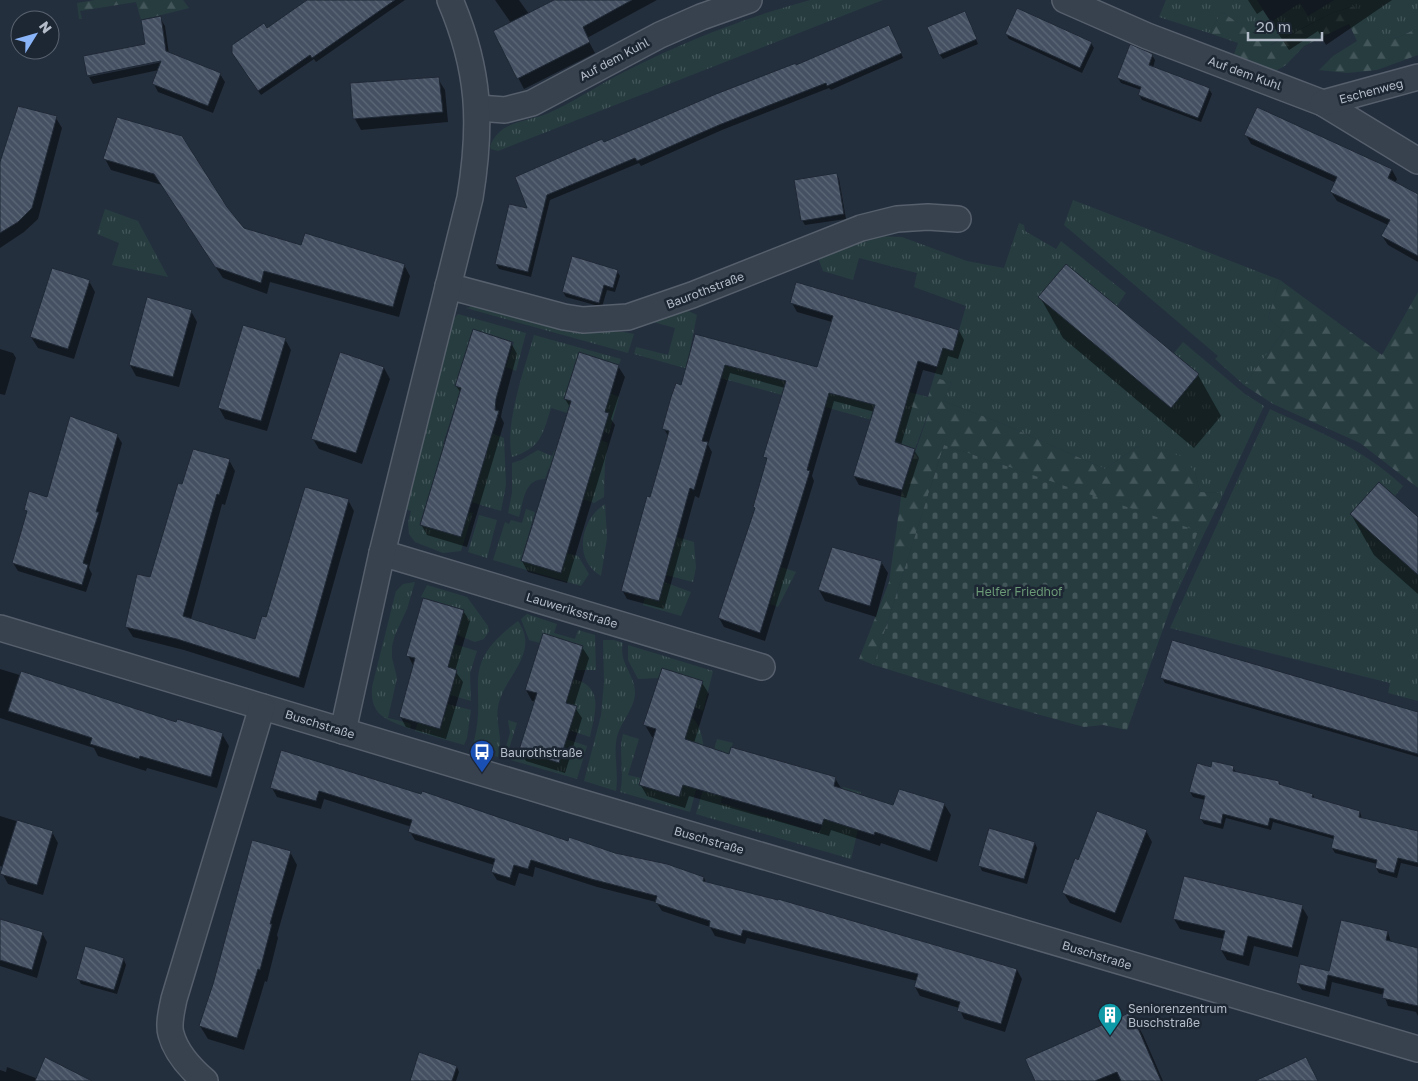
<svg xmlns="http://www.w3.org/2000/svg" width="1418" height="1081" font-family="'Golos Text',sans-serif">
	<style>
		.grass { fill: url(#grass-tufts) }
		.forest { fill: url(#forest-firs) }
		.cemetery { fill: url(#cemetery-stones) }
		.shadow { fill: #0007; fill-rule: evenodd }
		.building { fill: url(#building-back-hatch); stroke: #1f2835 }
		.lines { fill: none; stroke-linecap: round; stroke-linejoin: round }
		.minor-casing { stroke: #565f6c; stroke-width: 28 }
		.minor { stroke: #38414e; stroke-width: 25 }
		.labels { text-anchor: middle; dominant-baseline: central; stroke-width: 5; stroke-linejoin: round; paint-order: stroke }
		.street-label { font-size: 12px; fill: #b4bcc9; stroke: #1d2633 }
		.park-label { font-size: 12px; fill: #6b9a76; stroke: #1d2633 }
		.poi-label { font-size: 12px; fill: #b4bcc9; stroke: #1d2633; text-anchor: start }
	</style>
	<defs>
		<pattern id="grass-tufts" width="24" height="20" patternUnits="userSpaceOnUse" patternTransform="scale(1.25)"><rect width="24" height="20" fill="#263c3f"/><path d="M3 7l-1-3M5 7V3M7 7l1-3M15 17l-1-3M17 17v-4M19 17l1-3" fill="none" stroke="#435659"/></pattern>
		<pattern id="forest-firs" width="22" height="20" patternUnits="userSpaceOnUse" patternTransform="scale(1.25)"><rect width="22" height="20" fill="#263c3f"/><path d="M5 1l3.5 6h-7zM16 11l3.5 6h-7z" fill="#435659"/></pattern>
		<pattern id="cemetery-stones" width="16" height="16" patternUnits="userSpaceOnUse" patternTransform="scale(1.25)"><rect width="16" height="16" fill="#263c3f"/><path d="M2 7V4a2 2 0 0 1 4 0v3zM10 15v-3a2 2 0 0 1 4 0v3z" fill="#435659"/></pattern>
		<pattern id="building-back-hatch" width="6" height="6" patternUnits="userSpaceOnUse" patternTransform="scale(1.25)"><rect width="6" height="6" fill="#455162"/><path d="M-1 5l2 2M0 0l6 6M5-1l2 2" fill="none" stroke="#5d6877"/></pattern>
	</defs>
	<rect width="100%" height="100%" fill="#242f3e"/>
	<g class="grass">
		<path d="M 810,0 L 883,0 L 498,151 L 491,149 L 490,146 C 501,118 530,123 553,111 C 579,99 603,82 630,69 C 688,40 747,17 810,0 Z"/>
		<polygon points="1166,0 1257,0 1271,22 1300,3 1308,16 1334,0 1418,0 1418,28 1399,37 1372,42 1353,6 1332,13 1270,45 1222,12 1209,33 1159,17"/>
		<polygon points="1073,200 1280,280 1268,318 1284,331 1244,385 1215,359 1218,356 1064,225"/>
		<polygon points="105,209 138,221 168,277 112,265 119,243 97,234"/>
		<polygon points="1019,223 1024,225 1025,231 1056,249 1061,241 1126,293 1117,306 1065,265 1039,297 1170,408 1199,374 1174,353 1183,342 1245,394 1264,406 1222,497 1220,493 1200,492 1195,472 1138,446 1105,469 1001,423 943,401 952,383 934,377 943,348 953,351 966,306 914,287 917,273 859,258 853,280 823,271 818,258 874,236 902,237 967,261 1004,268"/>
		<path d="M 475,306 C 506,314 537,326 569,331 C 590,334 613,328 634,334 L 628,353 L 466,308 Z"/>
		<polygon points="686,310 697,315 689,355 903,413 905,405 929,411 915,449 893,441 897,427 634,354 636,347 668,355 675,328 653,322"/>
		<polygon points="458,314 526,333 516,371 506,367 514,342 473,329 461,388 443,444 484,457 492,433 504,438 506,485 501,511 471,502 438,466 420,524 460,537 468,512 473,513 461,551 443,553 415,542 409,534 408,523 411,511 404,509 451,322"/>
		<path d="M 534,335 L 621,359 L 619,365 L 579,352 L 564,398 L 571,401 L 567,413 L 551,408 C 543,434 541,448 512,457 C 504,425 525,367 534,335 Z"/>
		<polygon points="610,393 619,397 609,434 603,431 609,414 605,412"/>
		<path d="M 1270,409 C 1321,433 1361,447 1403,486 L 1395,496 L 1379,482 L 1350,514 L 1418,575 L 1418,701 L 1388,693 L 1390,683 L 1170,628 Z"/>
		<path d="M 601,440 L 608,443 L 605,462 L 604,497 L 594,503 L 583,499 L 588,480 L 549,468 L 545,479 C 524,479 524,500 519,517 L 508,513 L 512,493 L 512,463 L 521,460 L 538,450 L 552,456 L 556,447 L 594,459 Z"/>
		<path d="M 605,504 L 607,538 L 601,576 C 572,559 581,519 605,504 Z"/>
		<polygon points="526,509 535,512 521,561 560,573 567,553 578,556 589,574 581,586 493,560 505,522 509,524 511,520 522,523"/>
		<polygon points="479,515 497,520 487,558 468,552"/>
		<polygon points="1198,531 1204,534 1167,614"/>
		<polygon points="677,537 694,542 696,568 693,582 666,575"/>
		<polygon points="781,567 796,572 778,607 770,604"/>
		<path d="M 415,582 L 407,609 L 395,635 L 392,646 L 392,658 L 397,678 L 388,718 L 409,723 L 411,725 L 410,729 C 386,719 370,716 372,687 L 396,591 L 403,584 Z"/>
		<polygon points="664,582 691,592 681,616 643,605 645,597 659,601"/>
		<polygon points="427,585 467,597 488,626 489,631 484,639 475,642 457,635 464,610 421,597"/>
		<polygon points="527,614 557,624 554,633 575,639 578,630 595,635 596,670 576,670 583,646 543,633 540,643 529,640 521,619"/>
		<path d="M 518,621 C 541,653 503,677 498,707 C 495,724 504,739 498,757 L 495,756 L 496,751 L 482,747 L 481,751 L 472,748 C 491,687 454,668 518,621 Z"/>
		<path d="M 603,640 L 614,640 L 623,643 C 618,662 634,673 635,691 C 636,707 621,721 617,737 C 613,754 619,773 616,791 L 584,781 L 601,715 L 604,682 Z"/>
		<polygon points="454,644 477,651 470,673 471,701 450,695 457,670 448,667"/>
		<polygon points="628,645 713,671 703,711 695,707 703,681 662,668 659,678 638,679 628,660"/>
		<path d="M 573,679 C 605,686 595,713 590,737 L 569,730 L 577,706 L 566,703 Z"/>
		<polygon points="448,704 471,710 467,738 464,745 415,731 418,722 440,729"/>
		<path d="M 691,717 C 701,724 702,738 704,748 L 689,766 L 696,743 L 685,739 Z"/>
		<polygon points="508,720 517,723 508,752 511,749 559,763 566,739 587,746 577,779 511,760 509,757 508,758 503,757 510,733"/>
		<path d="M 623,734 L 639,739 L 628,775 L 641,778 L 639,785 L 678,797 L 686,774 L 699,779 L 690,812 L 620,792 C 625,773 618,753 623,734 Z"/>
		<polygon points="717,739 733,743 717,794 722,796 721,803 819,833 826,814 835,815 843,787 861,792 851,827 858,830 851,859 696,814"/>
	</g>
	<g class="forest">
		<polygon points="95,0 183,0 189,8 141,20 136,2 80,11 82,19 79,19 77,3"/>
		<polygon points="1354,6 1372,41 1399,37 1418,28 1418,55 1377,70 1347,73 1319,70 1333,56 1357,41 1349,24 1304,46 1286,65 1274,72 1232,60 1238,43 1209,33 1222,12 1271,45 1332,13"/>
		<polygon points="1280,280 1382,355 1418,292 1418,488 1360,443 1273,404 1244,385 1284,331 1268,318"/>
		<polygon points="934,377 952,383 943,401 1001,423 1105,469 1138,446 1182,456 1195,472 1200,492 1220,493 1222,497 1204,534 944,445 874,665 859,659 889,582 902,490 929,412 905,405 909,392 928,397"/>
	</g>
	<polygon class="cemetery" points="944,445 1198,531 1127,730 1103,725 1084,727 990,701 874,665"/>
	<g class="shadow">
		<polygon points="311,0 405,0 316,62 314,59 261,95 236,59 267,30"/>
		<polygon points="495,0 519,0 529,14 557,0 657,0 587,38 595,53 524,89 494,32 511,23"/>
		<polygon points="1248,0 1392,0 1326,45 1318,31 1289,50 1263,10 1257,14"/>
		<path d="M 160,18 L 165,26 L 169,54 L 220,74 L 225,82 L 213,113 L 158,92 L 154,84 L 159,70 L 93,84 L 88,75 L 85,57 L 146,45 L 142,21 ZM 167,59 L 167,61 L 89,77 L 89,74 Z"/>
		<polygon points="967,18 978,44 943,59 940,55"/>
		<polygon points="892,31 903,58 831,90 829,88 722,130 641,166 639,163 550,200 531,277 499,269 496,264 529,210 603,144"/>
		<polygon points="1006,34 1091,43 1094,48 1082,73 1009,39"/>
		<polygon points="1152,55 1155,60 1153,68 1209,89 1212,94 1201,122 1142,100 1139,95 1141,90 1121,83 1118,78"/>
		<polygon points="438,79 445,90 448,122 361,130 355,119 352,84"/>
		<polygon points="56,118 62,128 38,219 24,232 0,248 0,163"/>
		<polygon points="118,119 226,207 244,229 302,246 404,265 410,276 399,317 270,282 267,294 223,278 162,185 111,170 105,159"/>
		<polygon points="1246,135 1392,170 1397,179 1395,183 1418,195 1418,262 1388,245 1382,236 1388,225 1337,201 1331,192 1336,183 1251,144"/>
		<polygon points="836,174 839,179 846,219 805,225 802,220"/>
		<polygon points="617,271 620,276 615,292 607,290 602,307 566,297 563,292"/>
		<polygon points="89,281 95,292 74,359 38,348 31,337"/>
		<polygon points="1040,297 1198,375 1221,416 1194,448 1063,338"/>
		<polygon points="792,303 959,331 964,340 958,359 948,356 942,375 923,370 901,445 914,450 919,458 906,498 859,485 854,476 875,412 834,401 812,476 814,481 765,641 724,627 719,618 756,509 768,462 765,457 785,388 730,373 708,445 712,452 699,498 695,496 664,609 627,599 622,590 669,437 664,429 682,386 695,335 818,368 832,322 797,312"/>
		<polygon points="191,311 197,322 179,387 136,376 130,365"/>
		<polygon points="285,339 291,350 267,431 225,419 219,408"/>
		<polygon points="511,343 517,354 502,411 501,417 504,423 467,547 427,535 421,524 461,393 456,386"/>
		<polygon points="0,349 13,353 16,358 5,395 0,394"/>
		<polygon points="340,354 384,368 390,379 362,464 319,449 313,439"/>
		<polygon points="618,366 625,377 611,419 615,425 567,583 528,572 522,561 570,407 565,399"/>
		<polygon points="117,435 122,443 89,568 92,574 86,592 18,571 13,563 28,514 25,510 48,498"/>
		<polygon points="229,460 235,471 225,505 222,504 191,619 256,640 267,619 348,500 354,511 304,688 184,650 133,637 126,626 151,579 183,486"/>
		<polygon points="1351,514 1418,519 1418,594 1374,555"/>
		<polygon points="881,562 888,573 876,617 825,601 819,590"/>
		<polygon points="463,611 470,621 455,671 463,682 446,739 406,727 400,716 414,667 408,655"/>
		<polygon points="582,647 589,658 574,706 582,718 565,773 526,761 520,750 536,701 532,701 526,690"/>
		<polygon points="0,669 177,723 222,734 229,746 217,788 147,768 146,771 98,756 94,748 0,718"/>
		<polygon points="1162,678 1418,712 1418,757 1165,683"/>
		<polygon points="702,683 709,694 694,743 730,756 835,778 842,790 894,806 944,804 951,815 937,862 881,843 880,846 831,830 829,836 689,796 685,808 647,796 640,784 655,738 652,737 645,725"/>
		<polygon points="282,752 568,842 704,878 707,884 1017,970 1022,979 1005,1032 964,1019 959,1008 920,996 915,987 917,981 747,938 745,944 715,936 710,927 662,911 656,902 597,887 535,867 533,877 519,873 515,886 497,880 492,872 494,865 415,840 410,832 412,827 324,799 321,809 277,797 272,788"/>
		<polygon points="1233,767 1236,773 1279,782 1281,786 1313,795 1315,799 1360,812 1362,819 1418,833 1418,867 1401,863 1397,878 1379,873 1376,868 1377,864 1335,853 1332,848 1334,839 1273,822 1271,830 1226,818 1223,829 1204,824 1201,819 1205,800 1193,797 1190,792 1212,768"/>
		<polygon points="0,816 52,832 58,843 43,895 8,884 2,873 4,867 0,866"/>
		<polygon points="1146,831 1152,842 1121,923 1070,903 1063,892 1079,861"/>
		<polygon points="1035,843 1037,848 1027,884 982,871 980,866"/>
		<polygon points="290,852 297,865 277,935 278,938 267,982 265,981 244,1050 208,1039 200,1026"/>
		<polygon points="1302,907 1308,917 1298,957 1254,946 1249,966 1227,960 1221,950 1224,939 1180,929 1174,919"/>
		<polygon points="0,924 42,933 47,942 37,978 0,966"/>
		<polygon points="1388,932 1391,943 1418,949 1418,1016 1416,1012 1388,1006 1384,995 1332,982 1329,997 1302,990 1297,982 1330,972"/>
		<polygon points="86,948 124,960 126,965 117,994 81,984 78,978"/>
		<polygon points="1131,1013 1143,1035 1163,1081 1036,1081"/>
		<polygon points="7,1067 38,1079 74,1081 0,1081 0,1070 6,1072"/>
		<polygon points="457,1067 459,1072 456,1081 411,1081"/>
	</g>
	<g class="building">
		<polygon points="307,0 395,0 312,58 310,55 258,91 232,53 232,45 264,23 267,28"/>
		<polygon points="554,0 632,0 583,27 590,42 517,79 493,31"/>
		<polygon points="1017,8 1092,42 1080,68 1005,34"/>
		<polygon points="965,11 977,39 939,55 927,27"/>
		<polygon points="161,16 166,51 221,73 208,106 152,84 161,61 87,76 83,56 145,44 141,20"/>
		<polygon points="889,25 902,53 827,86 826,83 719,125 637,161 635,158 547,195 528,272 495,264 509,204 527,208 515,177 602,139 604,142 716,94 796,63 796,65"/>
		<polygon points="1130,44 1153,54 1149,65 1210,88 1198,118 1138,95 1141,87 1117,78"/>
		<polygon points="439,77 443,112 353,119 350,83"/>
		<polygon points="18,106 57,116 32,208 18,222 0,233 0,162"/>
		<polygon points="1257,107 1392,169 1388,178 1418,194 1418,256 1381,236 1390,220 1330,192 1337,177 1244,135"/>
		<polygon points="117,117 182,136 227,207 244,228 301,245 305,233 405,264 393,307 264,271 261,283 215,267 154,174 103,159"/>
		<polygon points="837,173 844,214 801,221 794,180"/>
		<polygon points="572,256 618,270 613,288 604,285 599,303 562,292"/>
		<polygon points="1066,264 1199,374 1171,408 1038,297"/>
		<polygon points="52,268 90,280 68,349 30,337"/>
		<polygon points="796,282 959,330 953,351 943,348 937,367 918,361 895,442 915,449 902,490 853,476 875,405 829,393 807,470 810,471 760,633 718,618 755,508 753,507 767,458 763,457 786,381 725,365 702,441 708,442 694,490 690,488 659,601 621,591 647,496 650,497 669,431 662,429 671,397 676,383 681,385 695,334 817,367 833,316 790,303"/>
		<polygon points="147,297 192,310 173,377 129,365"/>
		<polygon points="243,325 286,338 261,421 218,408"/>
		<polygon points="473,329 512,342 496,399 495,410 499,411 461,537 420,525 461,388 455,386"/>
		<polygon points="340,352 384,367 356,453 311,439"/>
		<polygon points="579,352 619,365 605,412 609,413 561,573 521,561 571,401 564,399"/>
		<polygon points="70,416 118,434 96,512 99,512 83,563 88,565 82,585 12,563 27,511 24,510 29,491 47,497"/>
		<polygon points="193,449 230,459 219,495 217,494 183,616 255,639 262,616 266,617 305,487 349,499 299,678 177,639 125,627 137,574 150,577 178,483 182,484"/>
		<polygon points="1379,482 1418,517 1418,575 1350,514"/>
		<polygon points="832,547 882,561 870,606 818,590"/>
		<polygon points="423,598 464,610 448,667 457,670 440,729 399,717 415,658 406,656"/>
		<polygon points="543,633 583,646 566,703 577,706 559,763 519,750 537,693 525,690"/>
		<polygon points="1172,640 1418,712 1418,754 1160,678"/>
		<polygon points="662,668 703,681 685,739 729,754 731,747 836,777 834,786 893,805 899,789 945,803 930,851 875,832 874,835 824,819 822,825 683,785 679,797 639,785 656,729 643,725"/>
		<polygon points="21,671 176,722 177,719 223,733 211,777 140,756 139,759 90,744 92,738 8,711"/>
		<polygon points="281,750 421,794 422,791 568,841 569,837 615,853 667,864 704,877 703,881 778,900 778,899 1017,969 1001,1024 957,1011 960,1002 914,987 918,974 743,930 741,936 709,927 710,921 655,903 657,896 591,879 531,860 528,869 514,865 510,878 491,872 495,859 408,832 412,820 319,791 316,801 270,788"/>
		<polygon points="1212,761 1234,766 1233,771 1279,781 1279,784 1313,794 1312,797 1360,811 1359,817 1418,831 1418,863 1398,858 1394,873 1375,868 1377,860 1331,848 1334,836 1270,818 1268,826 1223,814 1221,824 1199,819 1205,796 1189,792 1197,763 1211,767"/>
		<polygon points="1097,811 1147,830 1115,913 1062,893 1075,858 1078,860"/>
		<polygon points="17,820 53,831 37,885 0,874"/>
		<polygon points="989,828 1035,842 1024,879 978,866"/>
		<polygon points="252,840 291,851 270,924 272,924 260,970 258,969 237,1038 199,1026 213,984"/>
		<polygon points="1184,876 1303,905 1292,948 1248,936 1243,956 1220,950 1225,931 1173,919"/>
		<polygon points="0,919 43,932 32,970 0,960"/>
		<polygon points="1341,920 1388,931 1386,940 1418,948 1418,1006 1382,998 1384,989 1328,975 1325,990 1296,983 1300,964 1329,971"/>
		<polygon points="85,946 124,958 114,990 76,979"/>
		<polygon points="1131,1012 1161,1081 1121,1081 1117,1072 1095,1081 1035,1081 1025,1059"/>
		<polygon points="419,1052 457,1066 452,1081 410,1081"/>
		<polygon points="45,1057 92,1081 35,1081"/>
		<polygon points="1306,1057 1318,1081 1255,1081"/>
	</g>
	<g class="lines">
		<defs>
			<g id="minor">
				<polyline points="1065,0 1147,36 1323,103 1418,161"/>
				<polyline points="1323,103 1418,77"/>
				<polyline points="478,108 505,110 532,103 660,35 701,17 749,0"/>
				<polyline points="448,286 564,317 583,320 628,317 692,295 861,228 897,219 928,217 958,219"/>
				<polyline points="382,553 762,667"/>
				<polyline points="0,628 573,800 1418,1049"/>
				<path d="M 343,731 L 382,553 L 470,198 C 482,124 480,70 450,0"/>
				<path d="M 205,1081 C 191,1069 176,1053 171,1034 C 168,1024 172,1009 174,999 L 262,707"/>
			</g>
		</defs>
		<use href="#minor" class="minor-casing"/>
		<use href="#minor" class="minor"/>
	</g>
	<defs>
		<symbol id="bus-pin" viewBox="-11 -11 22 30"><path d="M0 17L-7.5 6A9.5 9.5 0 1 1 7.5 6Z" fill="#1a4fb4" stroke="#1d2633"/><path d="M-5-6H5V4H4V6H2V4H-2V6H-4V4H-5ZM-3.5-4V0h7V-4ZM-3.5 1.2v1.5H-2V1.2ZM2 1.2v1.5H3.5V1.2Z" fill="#fff"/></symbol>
		<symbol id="building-pin" viewBox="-11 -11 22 30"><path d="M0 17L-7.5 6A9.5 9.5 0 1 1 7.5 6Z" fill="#0f9aa8" stroke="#1d2633"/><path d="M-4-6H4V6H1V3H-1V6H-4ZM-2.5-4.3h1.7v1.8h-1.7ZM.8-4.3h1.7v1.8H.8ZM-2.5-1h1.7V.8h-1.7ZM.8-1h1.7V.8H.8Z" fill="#fff"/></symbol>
	</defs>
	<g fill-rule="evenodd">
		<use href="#bus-pin" x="468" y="738" width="28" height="38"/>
		<use href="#building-pin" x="1096" y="1001" width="28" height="38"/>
	</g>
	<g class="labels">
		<g class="street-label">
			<text transform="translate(614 59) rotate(-28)">Auf dem Kuhl</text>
			<text transform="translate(1245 73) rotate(20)">Auf dem Kuhl</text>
			<text transform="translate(1371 91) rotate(-15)">Eschenweg</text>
			<text transform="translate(705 290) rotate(-21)">Baurothstraße</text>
			<text transform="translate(572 610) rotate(17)">Lauweriksstraße</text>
			<text transform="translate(320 724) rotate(17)">Buschstraße</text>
			<text transform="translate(709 840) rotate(16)">Buschstraße</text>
			<text transform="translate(1097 955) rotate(17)">Buschstraße</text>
		</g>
		<g class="park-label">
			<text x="1019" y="591">Helfer Friedhof</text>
		</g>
		<g class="poi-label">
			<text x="500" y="752">Baurothstraße</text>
			<text x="1128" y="1008">Seniorenzentrum<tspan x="1128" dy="14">Buschstraße</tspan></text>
		</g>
	</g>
	<g transform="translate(35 35) rotate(53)"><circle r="24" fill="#1d2633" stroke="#59626f"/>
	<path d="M0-4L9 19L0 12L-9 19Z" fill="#8ab4f8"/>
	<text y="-8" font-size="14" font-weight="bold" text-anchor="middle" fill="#b4bcc9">N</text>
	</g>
	<path d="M1248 32v8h74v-8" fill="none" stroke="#b4bcc9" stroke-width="2.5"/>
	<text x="1256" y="32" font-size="15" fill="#b4bcc9" stroke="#1d2633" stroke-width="4" paint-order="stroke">20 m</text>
</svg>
